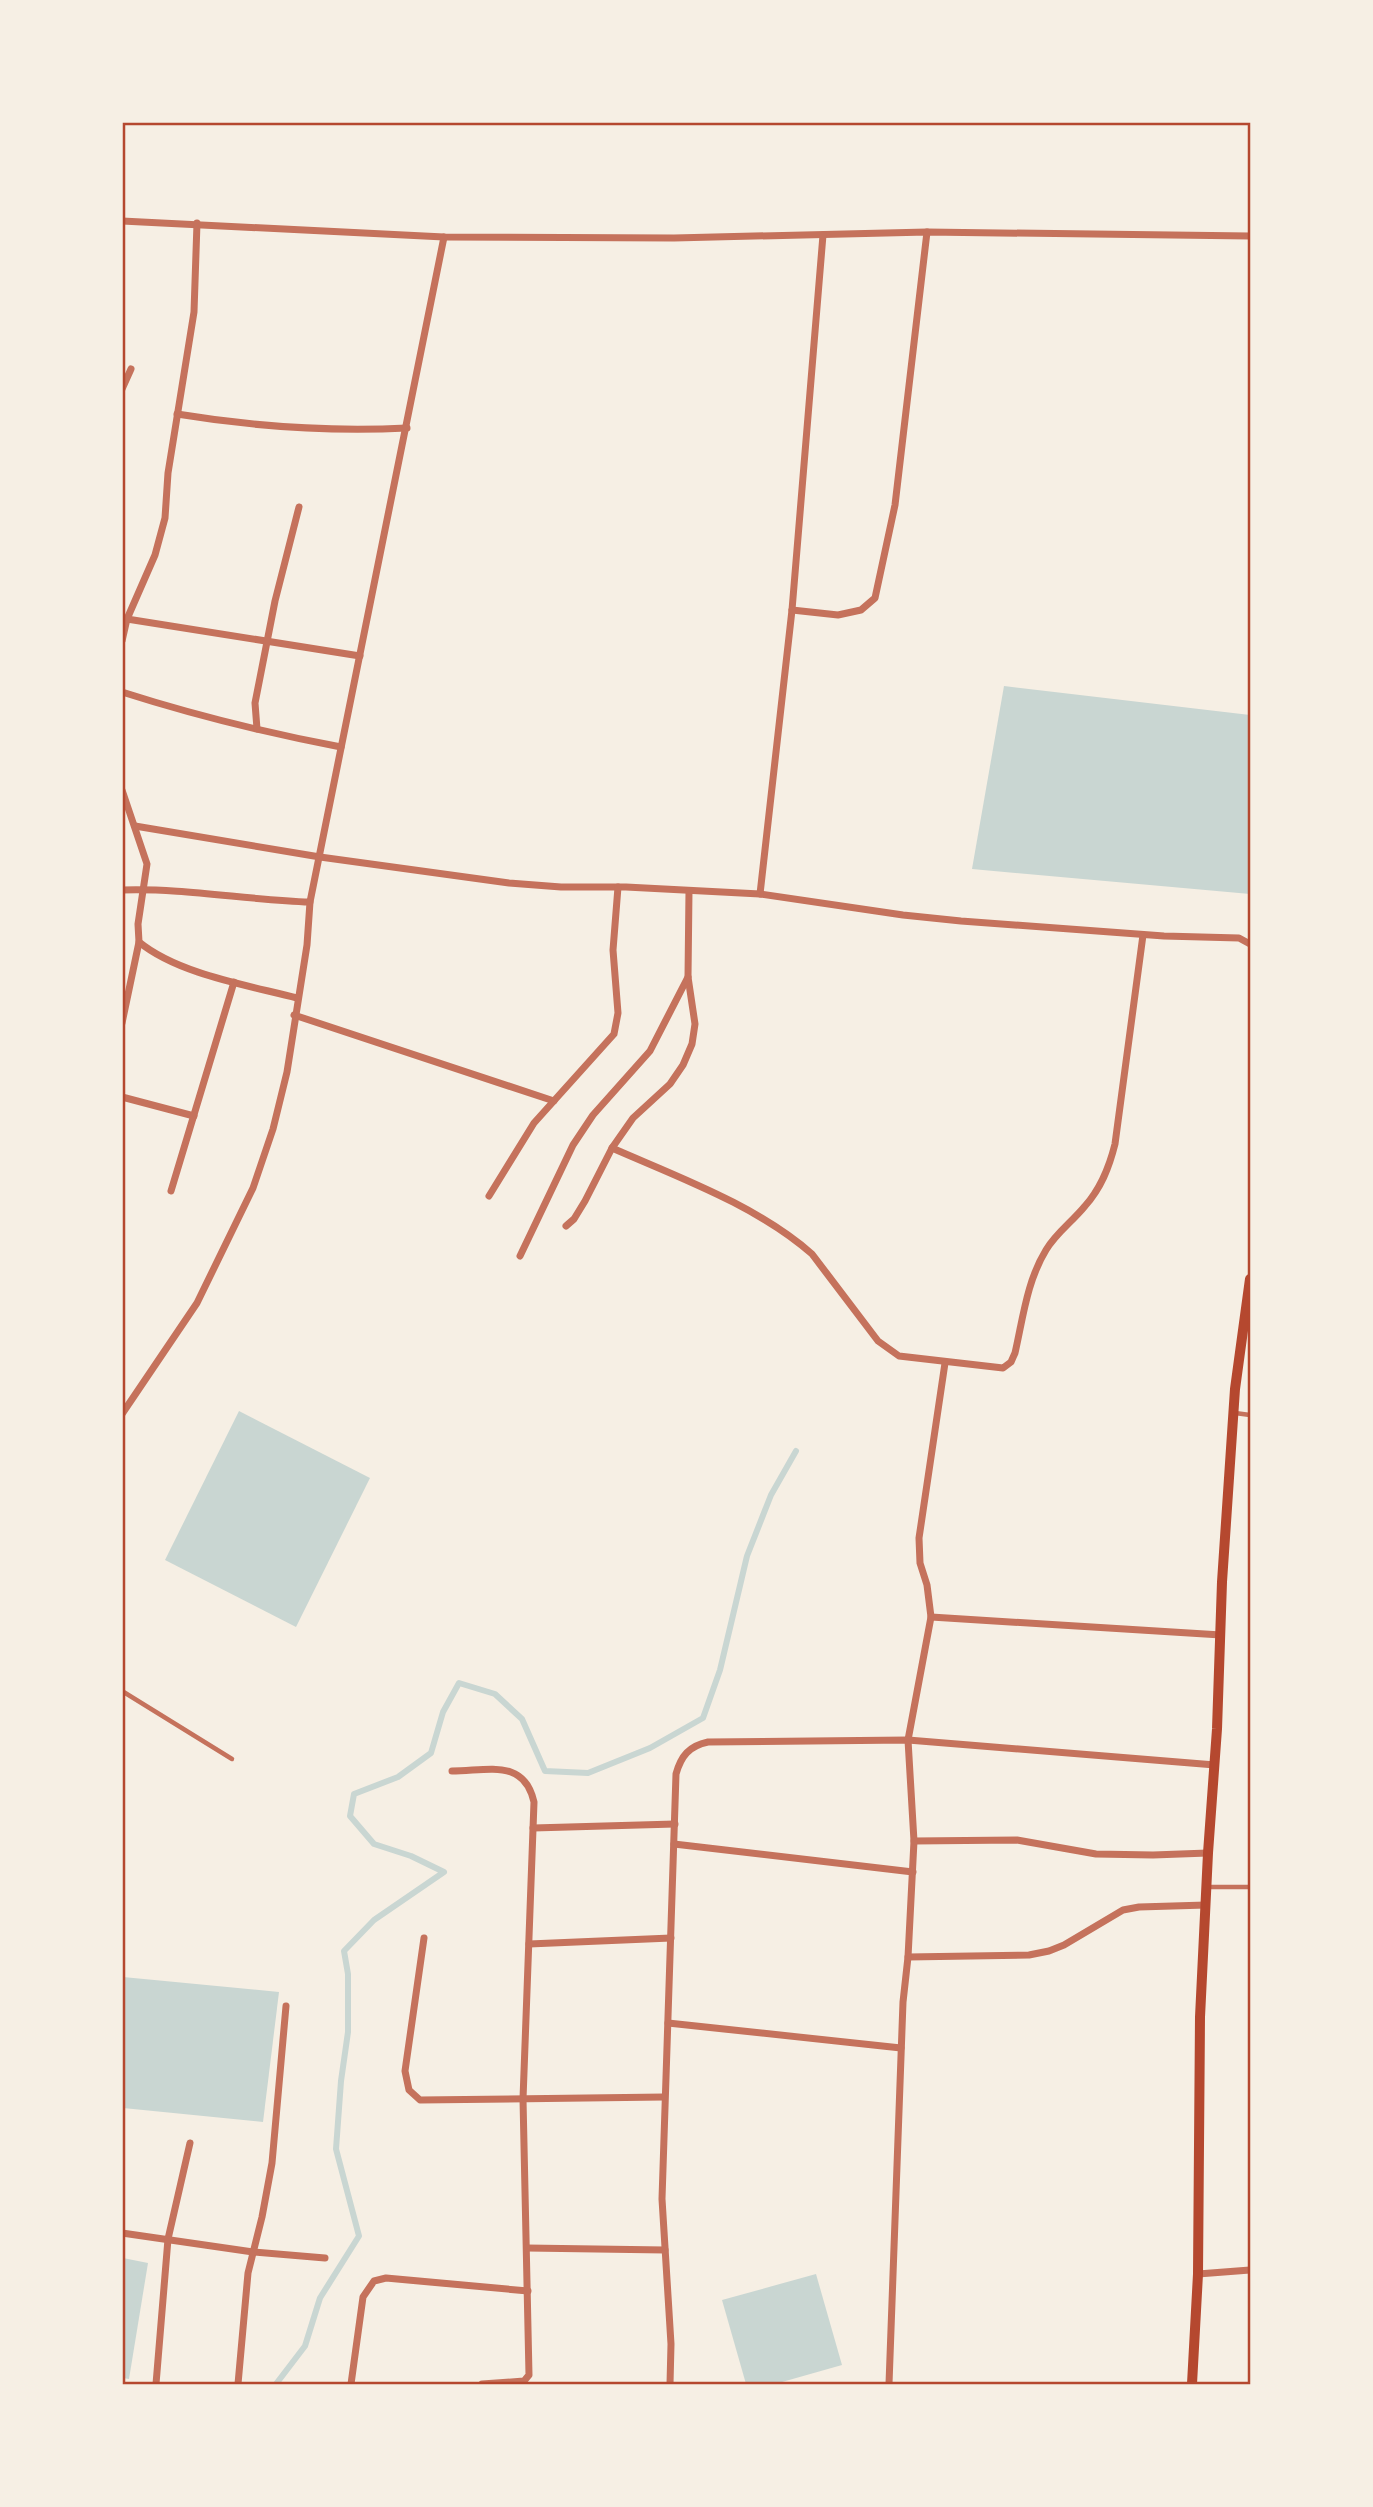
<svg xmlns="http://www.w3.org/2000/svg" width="1373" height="2507" font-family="'IBM Plex Sans',sans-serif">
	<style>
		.water { fill: #c9d6d2 }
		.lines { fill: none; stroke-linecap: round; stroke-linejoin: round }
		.stream { stroke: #c9d6d2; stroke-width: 6 }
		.service { stroke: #c5725c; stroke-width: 4.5 }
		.minor { stroke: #c5725c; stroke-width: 7 }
		.secondary { stroke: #b5482f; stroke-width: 10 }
		.neatline { fill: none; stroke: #b5482f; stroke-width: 2.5 }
	</style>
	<rect width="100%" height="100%" fill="#f6efe4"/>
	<g class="water">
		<polygon points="1004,686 1250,715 1250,894 972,869"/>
		<polygon points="239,1411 370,1478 296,1627 165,1560"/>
		<polygon points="123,1977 279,1992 263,2122 123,2108"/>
		<polygon points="123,2258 148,2263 129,2379 123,2378"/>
		<polygon points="816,2274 842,2365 775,2384 746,2384 722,2300"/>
	</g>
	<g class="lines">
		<polyline class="stream" points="276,2384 305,2346 320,2298 359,2236 336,2149 341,2081 348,2032 348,1974 344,1951 374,1920 444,1872 411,1856 374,1844 350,1816 354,1794 398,1777 431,1753 443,1712 459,1683 495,1694 522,1719 545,1771 588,1773 650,1748 703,1718 720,1670 747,1556 771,1495 796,1451"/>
		<g class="service">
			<polyline points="1235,1413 1250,1415"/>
			<polyline points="122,1691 232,1759"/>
			<polyline points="1208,1887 1250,1887"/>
		</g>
		<g class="minor">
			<polyline points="122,221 444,237 674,238 927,232 1250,236"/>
			<polyline points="122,389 131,369"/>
			<path d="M 177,414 C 256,427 327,432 407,428"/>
			<polyline points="792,610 838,615 861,610 875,598 895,505 927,232"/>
			<polyline points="127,619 360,656"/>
			<polyline points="122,641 127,619 155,555 165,518 168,473 194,312 197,223"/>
			<path d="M 122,692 C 194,715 267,733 341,747"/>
			<polyline points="257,729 255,703 275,601 299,507"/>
			<path d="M 122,790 L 147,864 L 138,924 L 139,942 C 178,974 247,985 297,998"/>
			<polyline points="135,826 320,857 509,883 561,887 626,887 760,894 903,915 961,921 1164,936 1239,938 1250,944"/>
			<path d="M 122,890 C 185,888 247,900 310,902"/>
			<polyline points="760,894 792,610 823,235"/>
			<polyline points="294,1015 554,1101"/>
			<polyline points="122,1023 139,942"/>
			<polyline points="122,1097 194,1116"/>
			<path d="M 612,1148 C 678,1177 758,1206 812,1254 L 878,1341 L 899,1356 L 1003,1368 L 1011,1362 L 1015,1353 C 1023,1318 1027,1281 1046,1250 C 1056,1233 1072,1222 1085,1206 C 1101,1188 1109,1168 1115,1144 L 1143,935"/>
			<polyline points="171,1191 234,982"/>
			<polyline points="489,1196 534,1123 614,1034 618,1013 613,950 618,887"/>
			<polyline points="566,1226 574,1219 585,1201 612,1148 633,1118 670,1084 683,1065 692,1044 695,1024 688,977 689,891"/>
			<polyline points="520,1256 573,1145 593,1115 650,1051 688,977"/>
			<polyline points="122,1414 197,1303 253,1188 273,1129 287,1072 307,945 310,902 444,237"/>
			<polyline points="931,1617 1221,1635"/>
			<path d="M 452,1771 C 488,1771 524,1758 534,1802 L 523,2099 L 529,2375 L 524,2381 L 482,2384"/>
			<polyline points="533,1828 675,1824"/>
			<polyline points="914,1841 1017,1840 1096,1854 1153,1855 1208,1853"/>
			<polyline points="674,1844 913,1872"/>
			<polyline points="424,1938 405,2071 409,2090 420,2100 664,2097"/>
			<polyline points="529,1944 671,1938"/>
			<polyline points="908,1957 1029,1955 1049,1951 1064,1945 1123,1910 1139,1907 1206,1905"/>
			<polyline points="668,2023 901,2048"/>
			<polyline points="122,2233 253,2252 325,2258"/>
			<polyline points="527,2248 665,2250"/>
			<polyline points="1198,2274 1250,2270"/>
			<polyline points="156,2384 168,2239 190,2143"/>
			<polyline points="238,2384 248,2273 262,2217 272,2163 286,2006"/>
			<polyline points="351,2384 363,2297 374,2281 386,2278 528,2291"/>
			<path d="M 670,2384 L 671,2344 L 662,2199 L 676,1774 C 681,1756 689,1746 708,1742 L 908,1740 L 1215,1765"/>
			<polyline points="889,2384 903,2002 908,1957 914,1841 908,1740 931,1617 927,1585 920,1563 919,1538 945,1363"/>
		</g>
		<polyline class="secondary" points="1192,2384 1198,2274 1200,2017 1208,1853 1217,1729 1222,1582 1235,1389 1250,1279"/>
	</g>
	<rect width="1373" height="2507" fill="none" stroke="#f6efe4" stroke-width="248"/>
	<rect x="124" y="124" width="1125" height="2259" class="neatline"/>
</svg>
